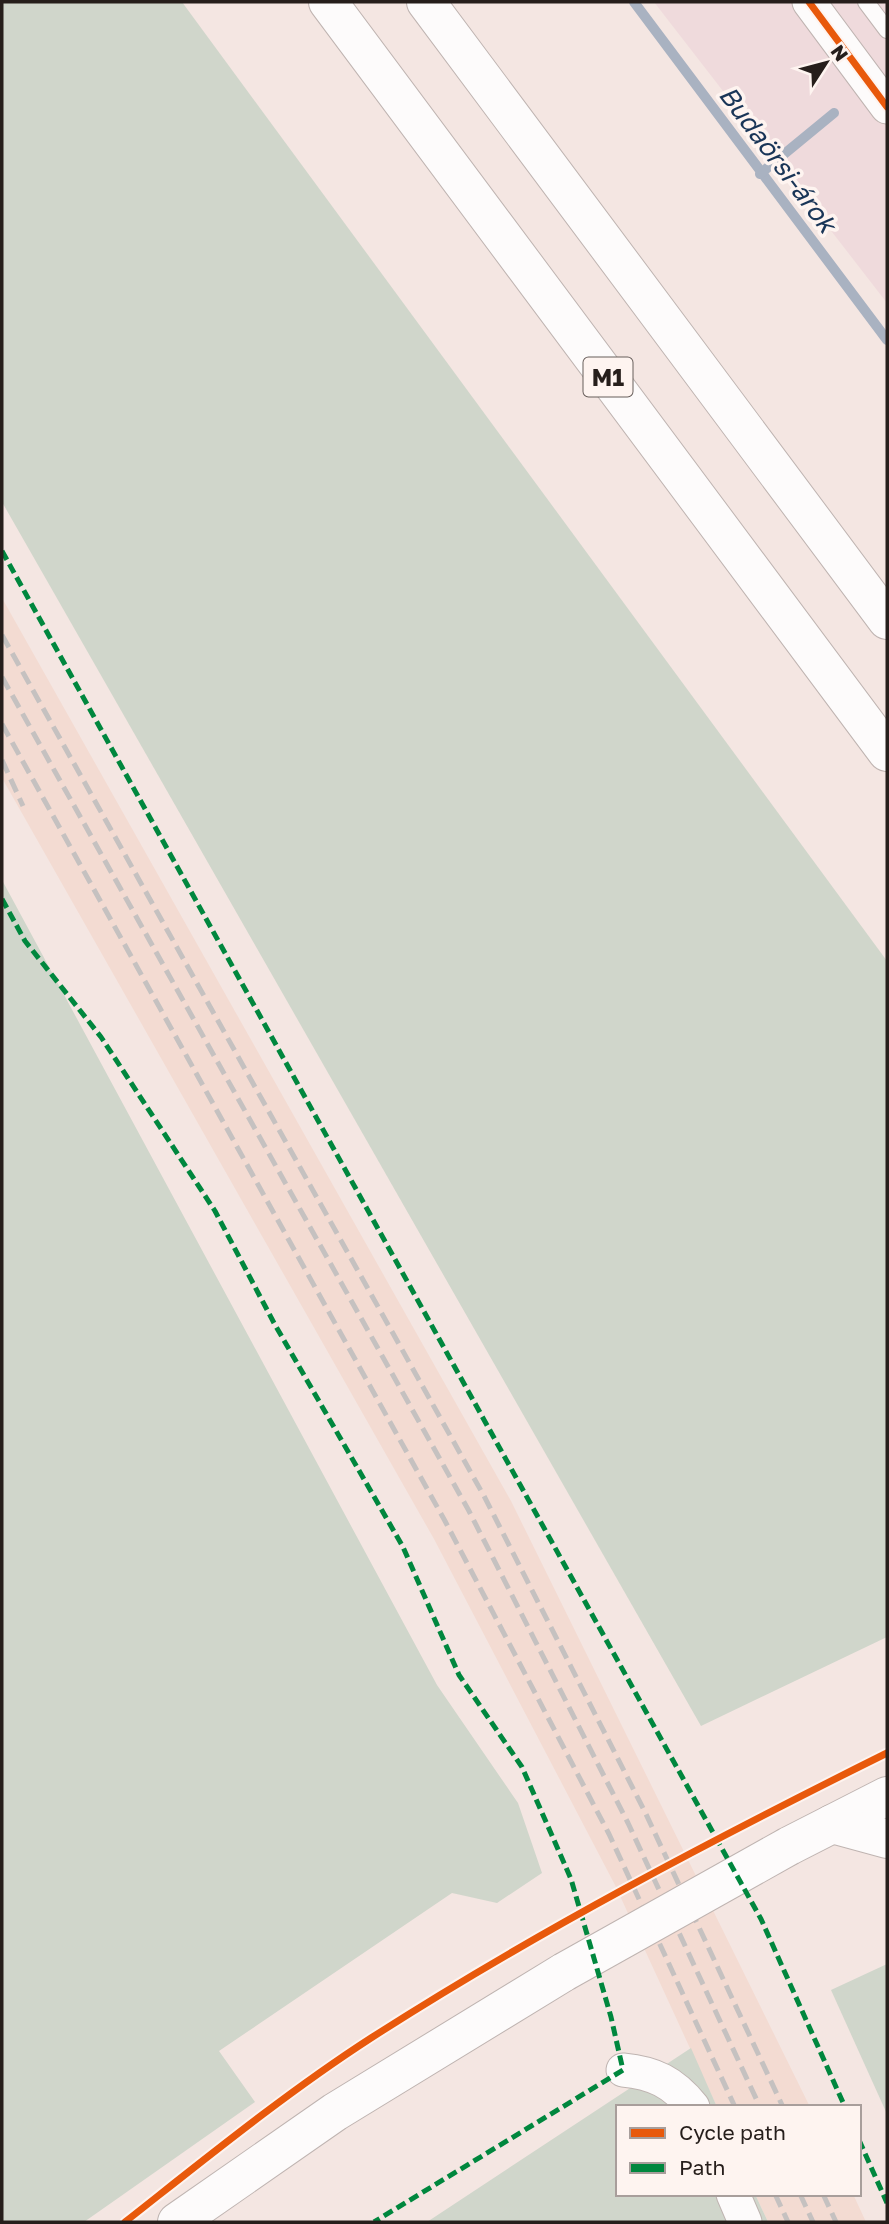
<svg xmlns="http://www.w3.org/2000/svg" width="889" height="2224" font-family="'Golos Text',sans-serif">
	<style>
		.commercial { fill: #efdadc }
		.built { fill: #f3dbd2 }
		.green { fill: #d0d6cb }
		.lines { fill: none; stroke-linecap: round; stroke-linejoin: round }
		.stream { stroke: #a9b2c1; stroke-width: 10 }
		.lane-casing { stroke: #bfb4b1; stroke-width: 18 }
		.street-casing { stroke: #bfb4b1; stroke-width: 35 }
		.secondary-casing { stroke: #bfb4b1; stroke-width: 40 }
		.highway-casing { stroke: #bfb4b1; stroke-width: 40 }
		.lane { stroke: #fdfbfb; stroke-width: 16 }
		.street { stroke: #fdfbfb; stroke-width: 33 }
		.secondary { stroke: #fdfbfb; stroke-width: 38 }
		.highway { stroke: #fdfbfb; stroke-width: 38 }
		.rail { stroke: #c5c1c0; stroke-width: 5; stroke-dasharray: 14 7; stroke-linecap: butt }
		.secondary-bridge-casing { stroke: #bfb4b1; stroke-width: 40; stroke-linecap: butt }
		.secondary-bridge { stroke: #fdfbfb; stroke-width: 38 }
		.quiet { stroke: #00873e; stroke-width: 5; stroke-dasharray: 10 5; stroke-linecap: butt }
		.cycleway-casing { stroke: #fef4f0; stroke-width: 11 }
		.cycleway { stroke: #e8590c; stroke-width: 7 }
		.labels { text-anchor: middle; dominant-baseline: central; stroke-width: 7; stroke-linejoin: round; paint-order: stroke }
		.shield { fill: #fef4f0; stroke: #675e5b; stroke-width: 2 }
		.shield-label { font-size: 23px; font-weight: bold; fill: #261e1b }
		.water-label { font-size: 26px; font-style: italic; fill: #193557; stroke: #fef4f0 }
	</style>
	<rect width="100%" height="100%" fill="#f4e6e2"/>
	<polygon class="commercial" points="654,2 887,2 887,303"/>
	<g class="built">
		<polygon points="2,598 511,1501 810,2107 717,2107 615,1885 434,1539 2,778"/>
		<polygon points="755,2194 853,2194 866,2222 768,2222"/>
	</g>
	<g class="green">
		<polygon points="2,2 182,2 887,961 887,1637 701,1726 2,502"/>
		<polygon points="2,880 437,1685 518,1803 542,1873 497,1903 452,1893 219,2051 255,2102 84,2222 2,2222"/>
		<polygon points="887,1964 887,2114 831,1990"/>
		<polygon points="691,2048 717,2107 618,2107 618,2194 755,2194 768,2222 427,2222"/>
	</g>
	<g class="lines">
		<g class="stream">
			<polyline points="634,2 887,340"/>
			<polyline points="760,174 834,113"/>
		</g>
		<defs>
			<polyline id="lane" points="866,2 887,30"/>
			<g id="street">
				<polyline points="809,2 887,107"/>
				<path d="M 623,2070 C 654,2073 673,2082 693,2107"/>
				<polyline points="733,2194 745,2222"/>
			</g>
			<g id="secondary">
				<polyline points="789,1846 887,1796"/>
				<polyline points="177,2222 335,2112 564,1972"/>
			</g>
			<g id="highway">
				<polyline points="328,2 887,752"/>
				<polyline points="426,2 887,620"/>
				<polyline points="832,1824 887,1839"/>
			</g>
		</defs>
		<use href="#lane" class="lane-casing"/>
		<use href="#street" class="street-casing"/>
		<use href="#secondary" class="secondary-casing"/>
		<use href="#highway" class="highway-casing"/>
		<use href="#lane" class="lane"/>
		<use href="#street" class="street"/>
		<use href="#secondary" class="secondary"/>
		<use href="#highway" class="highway"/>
		<g class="rail">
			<polyline points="2,635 484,1496 645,1812 783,2107"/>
			<polyline points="2,677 469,1511 628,1823 760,2107"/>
			<polyline points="2,724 445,1521 609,1834 735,2107"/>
			<polyline points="2,760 23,806"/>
			<polyline points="775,2194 788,2222"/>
			<polyline points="800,2194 813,2222"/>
			<polyline points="823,2194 836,2222"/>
		</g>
		<defs>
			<polyline id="secondary-bridge" points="564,1972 789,1846"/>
		</defs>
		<use href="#secondary-bridge" class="secondary-bridge-casing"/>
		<use href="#secondary-bridge" class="secondary-bridge"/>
		<g class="quiet">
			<polyline points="2,551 761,1919 845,2107"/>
			<polyline points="2,899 25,941 101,1037 215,1211 274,1323 403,1547 459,1675 522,1767 571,1879 611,2017 623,2070 374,2222"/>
			<polyline points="859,2140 887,2203"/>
		</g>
		<defs>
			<g id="cycleway">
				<polyline points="809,2 887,107"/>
				<path d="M 125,2222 C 205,2159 286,2093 371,2038 C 536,1932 712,1840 887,1753"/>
			</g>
		</defs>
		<use href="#cycleway" class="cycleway-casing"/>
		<use href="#cycleway" class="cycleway"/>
	</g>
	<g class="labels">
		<rect class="shield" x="583.5" y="357.5" width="49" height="39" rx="5"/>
		<g class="shield-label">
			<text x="608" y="377">M1</text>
		</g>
		<g class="water-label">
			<text transform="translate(778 159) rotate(53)">Budaörsi-árok</text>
		</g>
	</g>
	<rect width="889" height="2224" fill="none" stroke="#261e1b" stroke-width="7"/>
	<rect x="616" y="2105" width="245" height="91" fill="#fef4f0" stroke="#a89e9b" stroke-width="2"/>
	<rect x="630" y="2128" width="35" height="10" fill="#e8590c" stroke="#a89e9b" stroke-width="2"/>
	<text x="679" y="2140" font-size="21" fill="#261e1b">Cycle path</text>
	<rect x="630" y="2163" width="35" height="10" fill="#00873e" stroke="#a89e9b" stroke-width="2"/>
	<text x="679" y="2175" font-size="21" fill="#261e1b">Path</text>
	<g transform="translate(826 63) rotate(54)" stroke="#fef4f0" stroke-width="5" paint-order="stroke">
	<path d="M0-5L12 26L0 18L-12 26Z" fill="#261e1b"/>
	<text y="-10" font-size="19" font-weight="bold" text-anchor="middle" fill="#261e1b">N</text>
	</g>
</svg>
